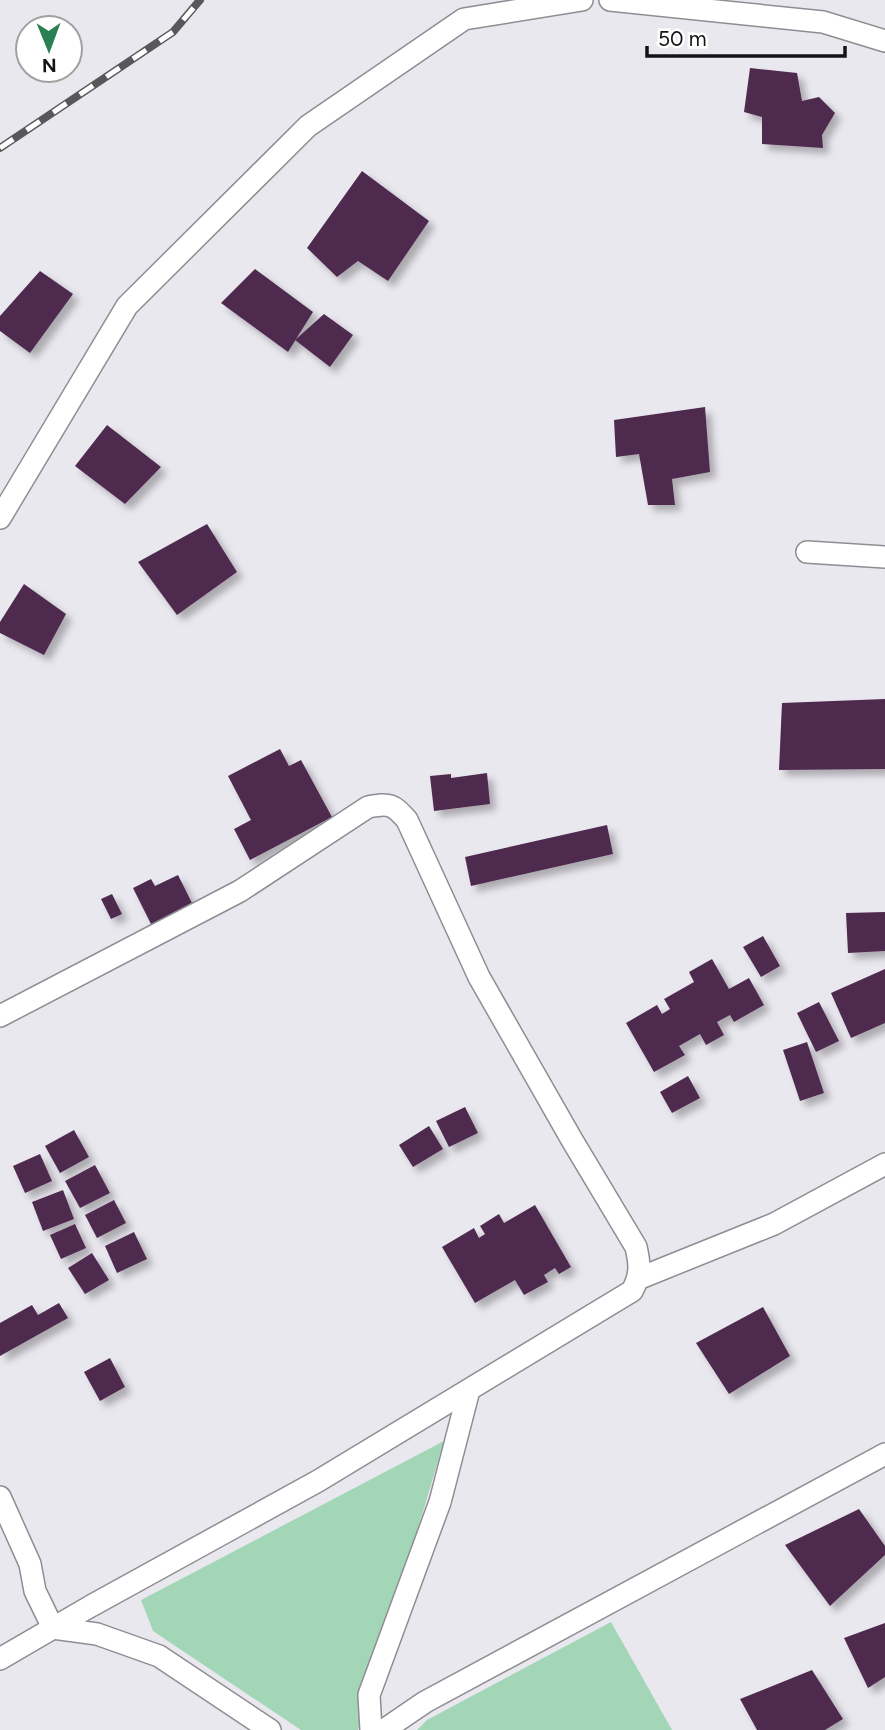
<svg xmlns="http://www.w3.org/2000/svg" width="885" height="1730" font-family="Figtree,sans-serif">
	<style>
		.green { fill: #a2d6b6 }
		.building { fill: #502a4f; filter: url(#shadow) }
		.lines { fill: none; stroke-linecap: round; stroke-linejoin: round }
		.street-casing { stroke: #8e8d93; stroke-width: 24 }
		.street { stroke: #fff; stroke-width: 21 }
		.rail-casing { stroke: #58585b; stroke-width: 8 }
		.rail { stroke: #fff; stroke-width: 5; stroke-dasharray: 16; stroke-linecap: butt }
	</style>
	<defs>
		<filter id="shadow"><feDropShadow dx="6" dy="6" stdDeviation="3.5" flood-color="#0004"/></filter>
	</defs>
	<rect width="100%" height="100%" fill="#eae8ef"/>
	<g class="green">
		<polygon points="444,1441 358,1730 301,1730 153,1631 141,1600"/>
		<polygon points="611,1622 672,1730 417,1730 427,1720"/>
	</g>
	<g class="building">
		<polygon points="750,68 797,73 802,101 819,97 835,113 822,135 823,148 762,144 762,117 744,112"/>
		<polygon points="362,171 429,221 388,281 358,261 337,277 307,248"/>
		<polygon points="255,269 313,312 288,352 221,303"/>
		<polygon points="40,271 73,294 30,353 0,331 0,316"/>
		<polygon points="324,314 353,335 330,367 295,340"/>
		<polygon points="705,407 710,472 672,479 675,505 648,505 639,454 616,457 614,420"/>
		<polygon points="107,425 161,467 125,504 75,466"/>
		<polygon points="207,524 237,572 177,615 138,562"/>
		<polygon points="24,584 66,614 44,655 0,633 0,622"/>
		<polygon points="885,699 885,769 779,770 782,703"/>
		<polygon points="280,749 289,766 301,760 332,817 250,860 234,829 251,820 228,776"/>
		<polygon points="487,773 490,804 434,811 430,776 451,774 451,778"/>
		<polygon points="607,825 613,854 471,886 465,857"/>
		<polygon points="178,875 195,909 154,930 133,888 151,879 155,886"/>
		<polygon points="112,894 122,914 111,919 101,899"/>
		<polygon points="885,912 885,951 848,953 846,913"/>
		<polygon points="763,936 780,966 761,977 743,947"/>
		<polygon points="712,959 729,989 749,978 764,1005 734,1022 730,1015 717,1022 724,1035 706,1045 700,1034 679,1046 685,1055 654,1072 626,1023 657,1005 662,1014 670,1009 664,999 694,982 689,972"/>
		<polygon points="885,969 885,1023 851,1038 831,993"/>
		<polygon points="819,1002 839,1041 816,1052 797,1013"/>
		<polygon points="807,1042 824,1093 800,1101 783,1050"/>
		<polygon points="688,1076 700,1098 672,1113 660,1092"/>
		<polygon points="465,1107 478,1133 449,1147 436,1121"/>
		<polygon points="429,1126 443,1149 413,1167 399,1145"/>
		<polygon points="74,1130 89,1157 60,1173 45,1146"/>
		<polygon points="40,1154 52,1181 25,1193 13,1166"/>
		<polygon points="95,1165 110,1193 80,1208 65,1181"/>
		<polygon points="63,1190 74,1219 43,1231 32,1202"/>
		<polygon points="114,1200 126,1223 97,1238 85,1215"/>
		<polygon points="535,1205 571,1267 559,1274 555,1268 544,1275 548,1282 524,1295 515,1280 475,1303 442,1247 474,1228 479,1238 485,1234 480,1226 499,1214 504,1223"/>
		<polygon points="75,1224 86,1248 61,1259 50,1235"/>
		<polygon points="134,1232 147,1259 117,1273 105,1246"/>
		<polygon points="92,1253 109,1280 85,1294 68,1268"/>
		<polygon points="59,1303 68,1318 0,1356 0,1323 32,1305 38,1315"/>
		<polygon points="763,1307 790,1356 729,1394 696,1343"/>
		<polygon points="110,1358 125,1387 100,1401 84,1372"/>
		<polygon points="859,1509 885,1546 885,1555 830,1606 785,1545"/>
		<polygon points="885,1623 885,1677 868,1688 844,1638"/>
		<polygon points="812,1670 843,1719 825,1730 757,1730 740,1699"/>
	</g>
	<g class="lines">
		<defs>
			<g id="street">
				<polyline points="610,0 823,22 885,41"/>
				<polyline points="0,518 127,306 308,126 464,19 582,0"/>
				<polyline points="807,552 885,557"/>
				<path d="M 0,1016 L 240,891 L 368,807 C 390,803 393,804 407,820 L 479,977 L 572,1140 L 636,1247 C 640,1264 641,1275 632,1291 L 318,1481 L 91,1606 L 0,1659"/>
				<polyline points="640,1278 774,1224 885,1164"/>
				<polyline points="0,1497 30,1564 35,1591 53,1628 97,1634 159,1656 270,1730"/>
				<polyline points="371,1730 369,1695 440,1502 469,1390"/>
				<polyline points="384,1730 425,1702 885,1454"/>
			</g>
		</defs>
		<use href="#street" class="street-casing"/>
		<use href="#street" class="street"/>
		<defs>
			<polyline id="rail" points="0,148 173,32 200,0"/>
		</defs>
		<use href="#rail" class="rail-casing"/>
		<use href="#rail" class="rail"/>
	</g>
	<g transform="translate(49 49) rotate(179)"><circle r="33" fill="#ffffff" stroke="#a1a1a2" stroke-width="2"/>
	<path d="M0-5L12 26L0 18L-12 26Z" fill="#2a8053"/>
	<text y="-10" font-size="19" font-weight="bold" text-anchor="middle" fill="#141416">N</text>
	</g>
	<path d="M647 46v10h198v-10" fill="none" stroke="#141416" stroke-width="3.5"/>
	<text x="658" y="46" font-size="21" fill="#141416" stroke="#ffffff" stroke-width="5" paint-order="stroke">50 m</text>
</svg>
